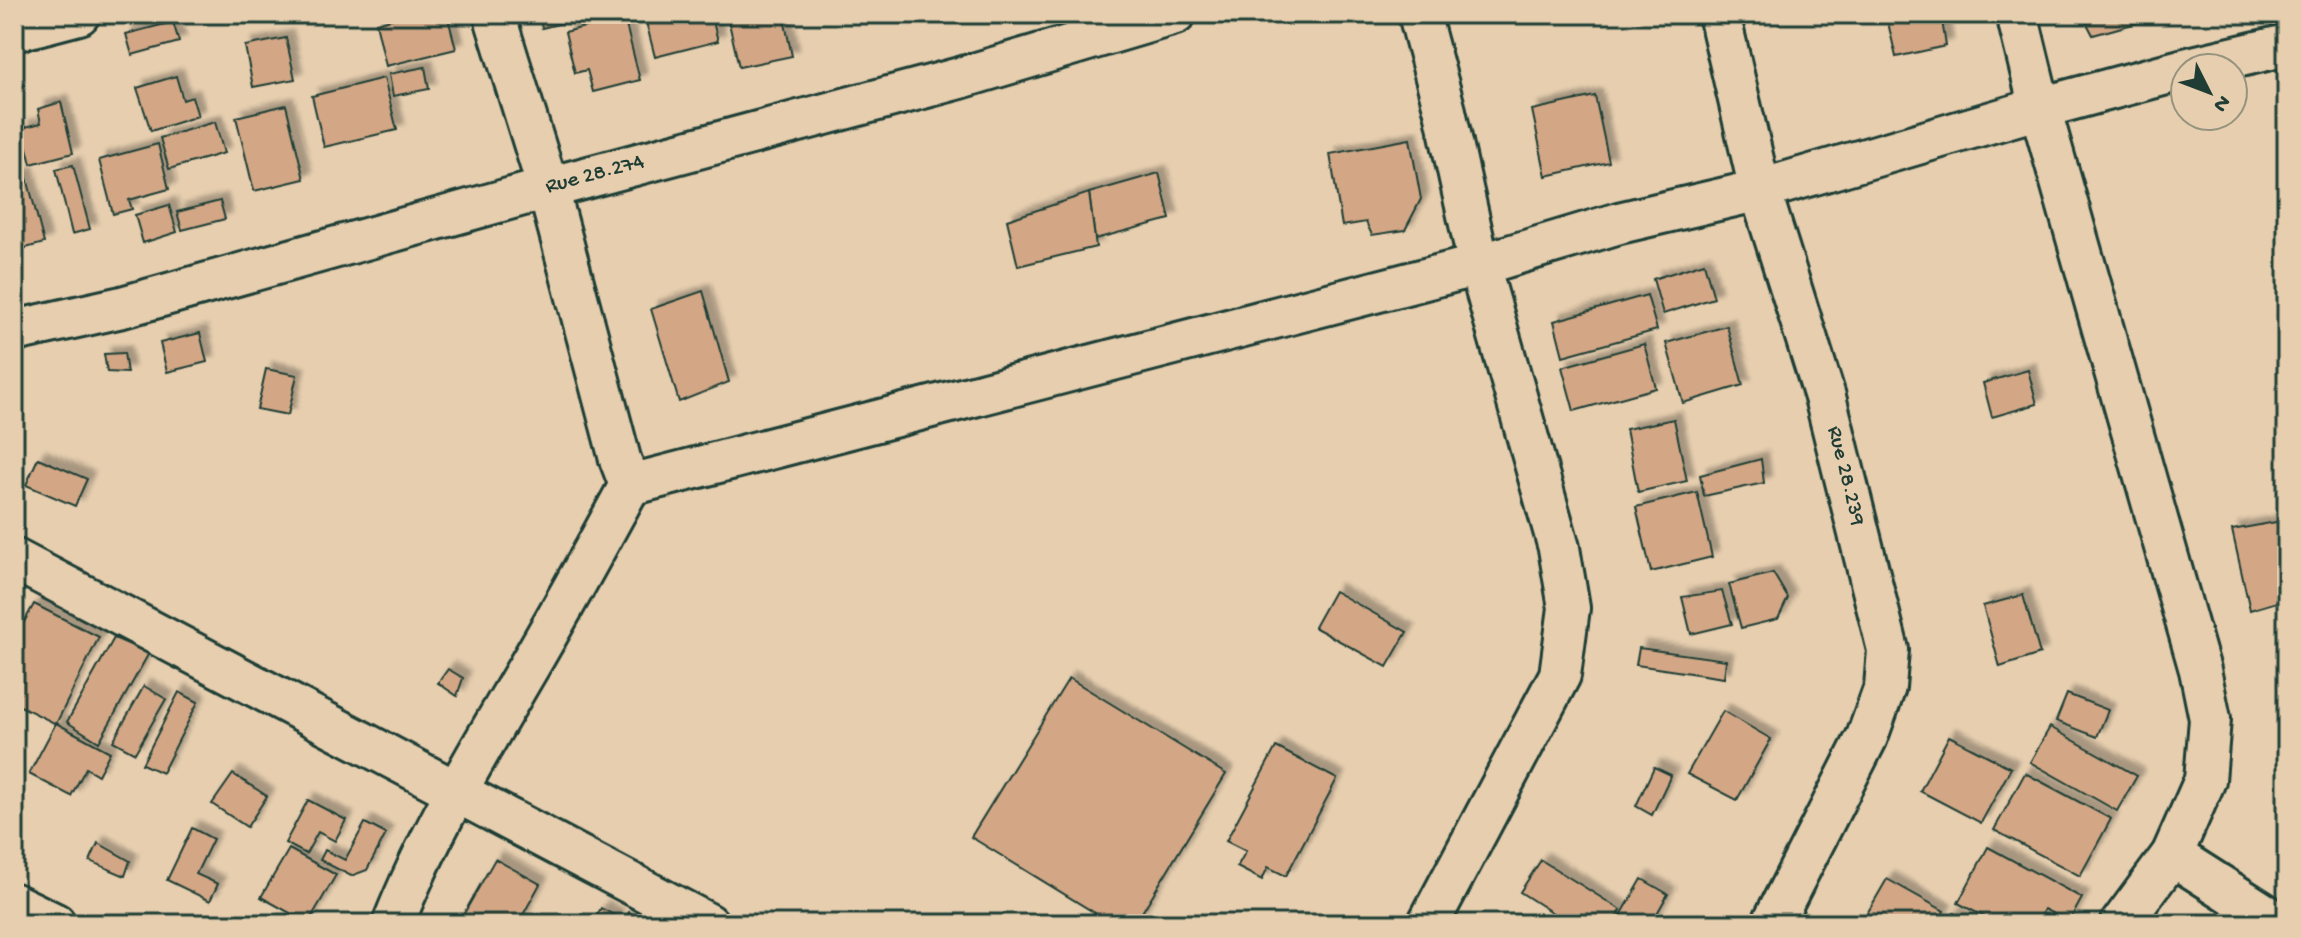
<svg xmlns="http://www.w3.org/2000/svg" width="2301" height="938" font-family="'Gochi Hand',sans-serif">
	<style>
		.building { fill: #d3a785; stroke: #1f3d34; stroke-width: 2; filter: url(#shadow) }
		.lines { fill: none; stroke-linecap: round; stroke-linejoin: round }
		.minor-casing { stroke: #1f3d34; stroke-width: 46 }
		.minor { stroke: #e6ceaf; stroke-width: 40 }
		.labels { text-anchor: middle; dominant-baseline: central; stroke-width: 8; stroke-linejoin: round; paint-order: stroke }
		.street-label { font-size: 22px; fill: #1f3d34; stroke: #e6ceaf }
	</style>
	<defs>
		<filter id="shadow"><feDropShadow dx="7" dy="-7" stdDeviation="2" flood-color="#0004"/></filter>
	</defs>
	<rect width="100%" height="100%" fill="#e6ceaf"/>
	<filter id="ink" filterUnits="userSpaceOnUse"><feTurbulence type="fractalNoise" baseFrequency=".0125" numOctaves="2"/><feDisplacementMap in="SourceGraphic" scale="16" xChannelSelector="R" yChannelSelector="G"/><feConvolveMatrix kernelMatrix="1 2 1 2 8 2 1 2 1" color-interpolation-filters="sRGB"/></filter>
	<g filter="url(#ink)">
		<g class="building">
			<polygon points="410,14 447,14 456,49 386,66 376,23"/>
			<polygon points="538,14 598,14 542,28"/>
			<polygon points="644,14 711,14 718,41 655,57"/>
			<polygon points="727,14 783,14 792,56 739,67"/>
			<polygon points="1886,14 1941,14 1946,46 1896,57"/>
			<polygon points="2082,14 2169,14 2093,35"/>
			<polygon points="624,17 640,80 593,92 587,70 575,73 565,32"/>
			<polygon points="173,22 179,42 132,55 126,34"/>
			<polygon points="286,38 295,79 253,87 245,46"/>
			<polygon points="425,67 429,89 393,96 389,74"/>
			<polygon points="176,76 183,100 192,97 198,116 151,131 137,88"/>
			<polygon points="384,78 397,130 324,147 312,96"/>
			<polygon points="1595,96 1609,162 1546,176 1532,110"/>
			<polygon points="61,102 73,153 31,164 22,128 41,123 38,109"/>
			<polygon points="286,105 304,179 254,191 236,117"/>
			<polygon points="215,122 224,153 169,169 160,138"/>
			<polygon points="14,137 20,164 14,166"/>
			<polygon points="1410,139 1421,199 1405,230 1372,235 1366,222 1342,226 1330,154"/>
			<polygon points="158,144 169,189 129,200 132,209 113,214 99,160"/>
			<polygon points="73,165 90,229 72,234 56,169"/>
			<polygon points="1159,173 1170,219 1095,239 1089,193"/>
			<polygon points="26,174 44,243 22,249 14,217 14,177"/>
			<polygon points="1089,193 1096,247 1018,266 1007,220"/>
			<polygon points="220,201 225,219 182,230 177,212"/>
			<polygon points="169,205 177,232 143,243 135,215"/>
			<polygon points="1704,263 1714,298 1663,314 1653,279"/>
			<polygon points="703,291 729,382 679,402 651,309"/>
			<polygon points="1647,295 1657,330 1563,356 1554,321"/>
			<polygon points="1727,326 1743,385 1683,403 1666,343"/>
			<polygon points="200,333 207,362 167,372 160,343"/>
			<polygon points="1644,344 1656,388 1574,411 1562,367"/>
			<polygon points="124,353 127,373 107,372 104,354"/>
			<polygon points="266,369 297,375 288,415 257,409"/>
			<polygon points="2028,370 2037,404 1992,417 1983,383"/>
			<polygon points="1674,419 1687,481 1638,492 1626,429"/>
			<polygon points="38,458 87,479 75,506 26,485"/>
			<polygon points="1761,459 1764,483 1704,496 1700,475"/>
			<polygon points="1697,492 1712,557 1651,572 1636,507"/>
			<polygon points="2287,520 2287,599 2250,610 2232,530"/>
			<polygon points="1773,573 1788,598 1778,619 1741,628 1729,584"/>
			<polygon points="1334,591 1407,632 1387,667 1314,627"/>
			<polygon points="1722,591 1732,624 1691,634 1682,597"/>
			<polygon points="2023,595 2040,654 2000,667 1983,606"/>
			<polygon points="34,604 99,637 56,724 14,703 14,640"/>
			<polygon points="114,638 149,653 99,742 67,722"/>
			<polygon points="1639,648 1726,660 1724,678 1636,665"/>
			<polygon points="448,669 463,678 457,696 438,683"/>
			<polygon points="1069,678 1226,774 1135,924 1113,924 971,837"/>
			<polygon points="144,686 166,699 135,753 113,741"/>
			<polygon points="179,692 198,702 162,773 142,764"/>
			<polygon points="2067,694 2108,710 2097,737 2056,721"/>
			<polygon points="1723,711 1771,739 1737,800 1687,774"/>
			<polygon points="56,723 110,752 98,775 86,768 71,796 29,774"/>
			<polygon points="2050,727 2137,776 2117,811 2030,762"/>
			<polygon points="1949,736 2011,768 1981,823 1920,791"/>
			<polygon points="1276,747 1337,779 1286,876 1268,867 1262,880 1237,867 1246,851 1226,841"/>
			<polygon points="1654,767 1671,775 1652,815 1636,806"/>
			<polygon points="2025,773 2111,819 2080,876 1994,830"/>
			<polygon points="233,774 267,796 247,827 212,804"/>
			<polygon points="308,800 346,820 335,841 318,832 306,854 285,843"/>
			<polygon points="365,823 386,834 367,870 351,876 320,860 325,850 345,860"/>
			<polygon points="192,828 213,839 196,874 218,884 210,901 167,880"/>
			<polygon points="98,843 130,861 125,876 90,861"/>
			<polygon points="1988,847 2082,898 2069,922 2044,909 2036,924 1998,924 1958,903"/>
			<polygon points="289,849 336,875 308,923 261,897"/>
			<polygon points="495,859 540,884 518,924 458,924"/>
			<polygon points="1541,860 1621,910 1613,924 1570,924 1520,892"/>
			<polygon points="1642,879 1668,894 1651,924 1616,924"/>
			<polygon points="1887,879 1944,911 1937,924 1861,924"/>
			<polygon points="601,908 617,917 613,924 592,924"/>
			<polygon points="629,912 654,924 623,924"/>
			<polygon points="1954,913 1972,924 1947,924"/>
		</g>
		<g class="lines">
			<defs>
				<g id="minor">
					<polyline points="494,14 548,188 620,459 630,485"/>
					<polyline points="1419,14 1445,111 1479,265 1559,548 1569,608 1560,675 1428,924"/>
					<polyline points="1719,14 1760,190 1825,397 1888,650 1885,687 1867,737 1772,924"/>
					<polyline points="2017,14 2040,108 2200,670 2210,719 2205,780 2172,855 2121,924"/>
					<polyline points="14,31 79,14"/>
					<polyline points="2189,68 2287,45"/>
					<polyline points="14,331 122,307 548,188 960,78 1175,14"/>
					<polyline points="14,559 708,924"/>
					<polyline points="2172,855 2280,924"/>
					<polyline points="14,904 55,924"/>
					<path d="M 393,924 C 428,835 478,753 526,671 C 562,610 596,547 630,485 L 1479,265 L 1619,223 L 1760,190 L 2040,108 L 2185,69"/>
				</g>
			</defs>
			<use href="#minor" class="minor-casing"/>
			<use href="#minor" class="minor"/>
		</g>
	</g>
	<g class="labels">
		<g class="street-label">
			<text transform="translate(595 175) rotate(-15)">Rue 28.274</text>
			<text transform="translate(1845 476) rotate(76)">Rue 28.239</text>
		</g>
	</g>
	<rect width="2301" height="938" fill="none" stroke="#e6ceaf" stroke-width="48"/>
	<rect x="24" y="24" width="2253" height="890" fill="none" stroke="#1f3d34" stroke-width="3" filter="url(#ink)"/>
	<g transform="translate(2209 92) rotate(132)"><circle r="38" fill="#e6ceaf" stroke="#96947e" stroke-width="2"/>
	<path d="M0-6L14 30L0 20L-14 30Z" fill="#1f3d34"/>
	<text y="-12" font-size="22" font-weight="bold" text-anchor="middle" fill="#1f3d34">N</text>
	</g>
</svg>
